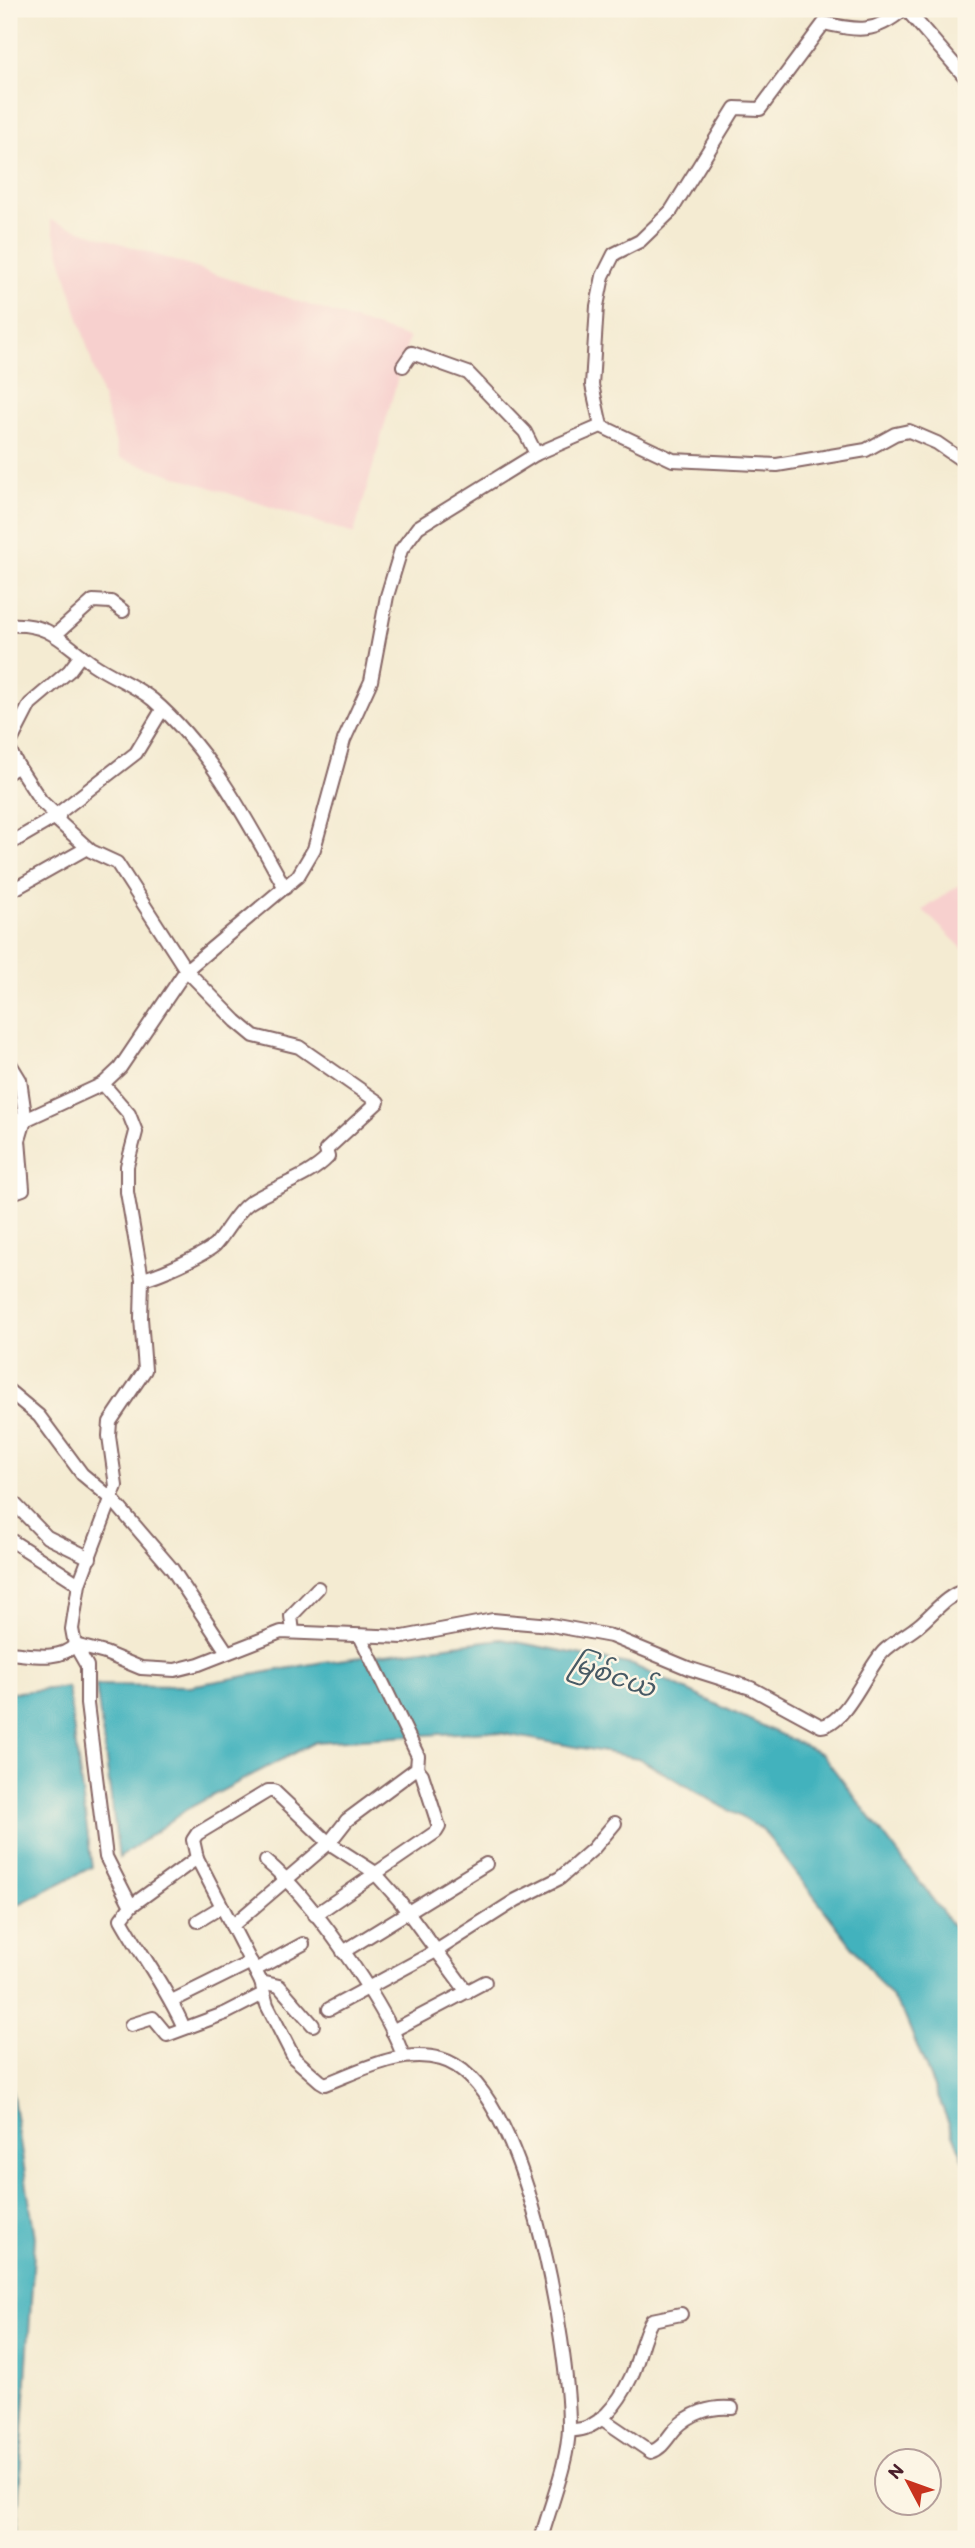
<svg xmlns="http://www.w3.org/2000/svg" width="975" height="2548" font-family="Itim,'Noto Sans Myanmar',sans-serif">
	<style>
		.built { fill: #f7d0ce }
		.water { fill: #43b2bd; stroke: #466874; stroke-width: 2 }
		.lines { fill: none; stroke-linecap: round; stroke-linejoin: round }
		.minor-casing { stroke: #866665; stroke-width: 16 }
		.minor { stroke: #fff; stroke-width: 12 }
		.labels { text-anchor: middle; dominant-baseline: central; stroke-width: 5; stroke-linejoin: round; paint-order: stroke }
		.water-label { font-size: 26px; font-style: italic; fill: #475a65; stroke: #fcf5e5 }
	</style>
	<rect width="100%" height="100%" fill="#fcf5e5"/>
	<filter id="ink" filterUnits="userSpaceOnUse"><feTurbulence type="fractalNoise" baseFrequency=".0143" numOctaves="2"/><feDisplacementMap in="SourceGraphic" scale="14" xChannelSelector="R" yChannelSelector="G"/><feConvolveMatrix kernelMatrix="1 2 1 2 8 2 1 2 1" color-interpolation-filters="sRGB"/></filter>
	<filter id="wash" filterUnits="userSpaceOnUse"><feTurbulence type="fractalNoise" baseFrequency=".00686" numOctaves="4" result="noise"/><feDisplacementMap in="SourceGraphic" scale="28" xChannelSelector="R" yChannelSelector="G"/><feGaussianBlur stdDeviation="1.57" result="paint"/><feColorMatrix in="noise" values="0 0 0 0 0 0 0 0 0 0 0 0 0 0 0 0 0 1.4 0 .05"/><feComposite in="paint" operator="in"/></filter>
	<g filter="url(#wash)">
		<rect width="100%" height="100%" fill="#f4ebd2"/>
		<g class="built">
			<polygon points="50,220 409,338 354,534 120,458"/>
			<polygon points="966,880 966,952 923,910"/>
		</g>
		<g class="water">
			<polygon points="501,1639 633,1665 822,1754 966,1943 966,2165 904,2014 763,1830 638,1758 488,1731 315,1742 187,1809 119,1858 96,1685 190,1686 323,1662"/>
			<polygon points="68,1687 92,1867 9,1909 9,1693"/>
			<polygon points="9,2072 35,2237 16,2539 9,2539"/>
		</g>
	</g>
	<g filter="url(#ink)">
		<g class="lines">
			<defs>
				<g id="minor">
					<polyline points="906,9 966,78"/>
					<polyline points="403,366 412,353 468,373 525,432 536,454"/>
					<path d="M 601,426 L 592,385 L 597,306 L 603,276 L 614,254 L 640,241 L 671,211 L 735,108 L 760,109 L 824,23 C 858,31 875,34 904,9"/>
					<path d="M 9,625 C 49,622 62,642 93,664 C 112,677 135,685 153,700 C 211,750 248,822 285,888"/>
					<polyline points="55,635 93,601 111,602 123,611"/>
					<polyline points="9,745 30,704 69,671 81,655"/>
					<polyline points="9,749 18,766 9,772"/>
					<polyline points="9,844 57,816 41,801 18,766"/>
					<polyline points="9,892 87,848"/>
					<polyline points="9,1062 20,1080 24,1108 25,1120 19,1140 23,1189 9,1194"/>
					<path d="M 103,1084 L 129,1114 L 136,1132 L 127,1166 L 127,1192 L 142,1279 L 141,1318 L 145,1370 L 110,1422 L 109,1436 L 116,1486 L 79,1584 L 72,1629 L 75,1645 L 87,1666 L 87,1704 L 106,1857 L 131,1906 L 197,1858 L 261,1982 L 267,2005 L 294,2058 L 320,2081 L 325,2084 C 362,2070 401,2048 441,2059 C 527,2082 569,2350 569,2426 C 569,2460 550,2506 541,2539"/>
					<polyline points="9,1118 25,1120 103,1084 120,1068 186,970 298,876 314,849 344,740 371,681 387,596 401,550 418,527 536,454 601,426 673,460 777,465 866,450 895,434 909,431 937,443 966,463"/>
					<path d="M 142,1279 C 157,1276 204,1255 215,1245 C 227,1232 235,1213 249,1203 C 275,1186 307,1179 328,1157 L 326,1150 L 378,1102 L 299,1047 L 254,1036 L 236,1021 L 186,970 L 117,863 L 91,851 L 58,821 L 60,812 L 136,753 L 162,710"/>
					<polyline points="9,1391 39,1416 82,1474 112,1499 172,1569 227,1652"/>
					<polyline points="9,1498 47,1537 90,1558"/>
					<polyline points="9,1539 79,1584"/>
					<polyline points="293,1632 291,1616 318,1588"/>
					<path d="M 9,1653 C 29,1654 59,1662 75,1645 L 105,1653 L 141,1668 L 175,1670 L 199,1664 L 281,1632 L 403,1637 L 493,1620 L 551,1625 L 611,1636 L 688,1668 L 751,1688 L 821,1726 C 846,1724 866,1670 883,1652 C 894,1641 907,1635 918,1626 C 935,1612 945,1596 966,1590"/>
					<polyline points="197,1858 193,1840 197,1834 268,1791 274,1791 329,1843 374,1872 399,1900 467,1992"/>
					<path d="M 266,1861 C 309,1896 385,2003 403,2056"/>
					<path d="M 131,1906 L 121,1919 C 141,1955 169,1992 184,2028"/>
					<polyline points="315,1915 436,1832 439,1827 422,1774 417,1768"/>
					<polyline points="198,1921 221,1907"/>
					<polyline points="232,1926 329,1843 347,1820 417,1768 418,1756 360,1636"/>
					<polyline points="343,1952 486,1864"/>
					<polyline points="255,1970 303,1944"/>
					<polyline points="261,1982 279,1986 313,2025"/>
					<polyline points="172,2001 251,1962"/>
					<polyline points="329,2009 436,1951 516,1900 560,1878 593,1849 615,1823"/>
					<polyline points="131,2025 153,2018 167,2035 226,2013 263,1994"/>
					<polyline points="392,2031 485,1982"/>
					<path d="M 601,2418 L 651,2452 C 663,2448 667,2438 675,2429 C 690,2413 711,2406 732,2408"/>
					<path d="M 569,2430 C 598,2433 620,2401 631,2377 C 640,2359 641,2338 652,2320 L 681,2314"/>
				</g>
			</defs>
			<use href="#minor" class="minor-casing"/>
			<use href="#minor" class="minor"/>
		</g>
	</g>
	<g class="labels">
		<g class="water-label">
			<text transform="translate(613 1675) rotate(19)">မြစ်ငယ်</text>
		</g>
	</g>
	<rect width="975" height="2548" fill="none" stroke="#fcf5e5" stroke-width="35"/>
	<g transform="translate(908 2482) rotate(311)"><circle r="33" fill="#fcf5e5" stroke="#b59f9b" stroke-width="2"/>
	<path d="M0-5L12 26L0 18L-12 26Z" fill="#c8321e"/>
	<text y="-10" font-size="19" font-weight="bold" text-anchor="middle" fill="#4a1f2b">N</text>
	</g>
</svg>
